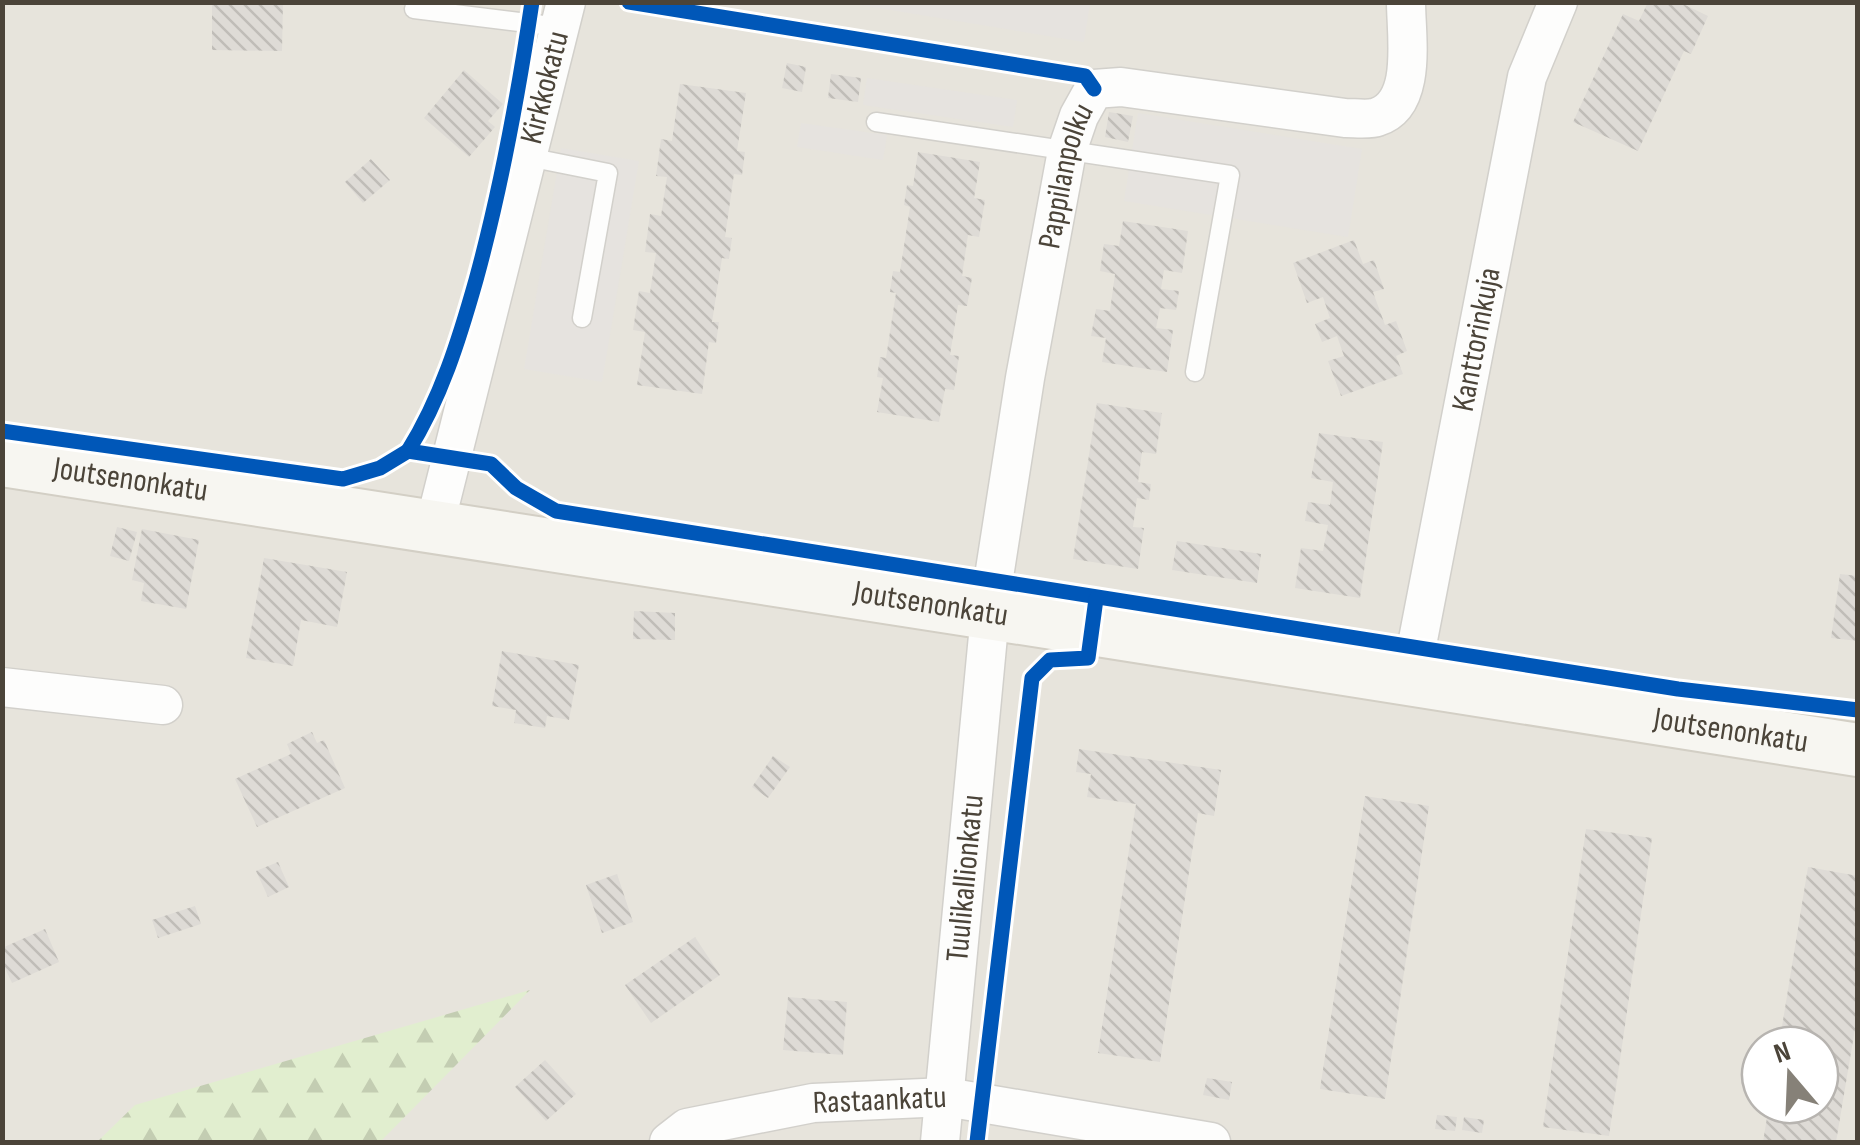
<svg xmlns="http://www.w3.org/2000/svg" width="1860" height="1145" font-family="'Sofia Sans Condensed',sans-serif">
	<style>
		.residential { fill: #e7e4dc; fill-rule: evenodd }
		.forest { fill: url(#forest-firs) }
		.parking { fill: #e6e3df }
		.building { fill: url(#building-back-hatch) }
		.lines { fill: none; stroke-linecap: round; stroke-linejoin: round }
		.lane-casing { stroke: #d2d0cb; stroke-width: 21 }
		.street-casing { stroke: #d2d0cb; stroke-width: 41 }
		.secondary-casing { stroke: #d3cfc5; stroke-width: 56 }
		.lane { stroke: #fdfdfc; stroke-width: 18 }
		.street { stroke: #fdfdfc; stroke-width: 38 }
		.secondary { stroke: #f7f6f1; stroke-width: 52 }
		.cycleway-casing { stroke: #fff; stroke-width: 21 }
		.cycleway { stroke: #0057b8; stroke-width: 15 }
		.labels { text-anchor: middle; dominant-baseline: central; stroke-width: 9; stroke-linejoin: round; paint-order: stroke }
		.street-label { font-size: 32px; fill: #4b4439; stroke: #fff }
	</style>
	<defs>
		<pattern id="forest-firs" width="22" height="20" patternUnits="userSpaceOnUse" patternTransform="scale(2.5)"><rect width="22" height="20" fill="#e1eecf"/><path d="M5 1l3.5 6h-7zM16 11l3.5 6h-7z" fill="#c3cdb2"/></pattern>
		<pattern id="building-back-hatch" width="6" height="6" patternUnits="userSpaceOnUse" patternTransform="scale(2.5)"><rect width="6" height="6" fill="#dedbd6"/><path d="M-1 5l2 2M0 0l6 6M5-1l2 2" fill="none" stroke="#c0bdb8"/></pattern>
	</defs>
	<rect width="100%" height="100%" fill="#f4f2ee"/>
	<path class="residential" d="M 2,3 L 1857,3 L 1857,1142 L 3,1142 ZM 1760,1045 L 1820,1045 L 1820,1105 L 1760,1105 Z"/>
	<polygon class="forest" points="530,990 380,1142 97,1142 135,1105"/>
	<g class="parking">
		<polygon points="848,3 1090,3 1084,42"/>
		<polygon points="867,78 1017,100 1013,127 863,105"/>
		<polygon points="1138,113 1362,149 1348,237 1124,201"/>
		<polygon points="801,123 887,135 883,160 797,147"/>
		<polygon points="561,148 639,161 602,382 524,369"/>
	</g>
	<g class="building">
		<polygon points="212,2 283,2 282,51 212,50"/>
		<polygon points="1648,2 1679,2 1708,16 1691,54 1684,51 1638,151 1573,122 1623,14 1639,21"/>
		<polygon points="787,63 806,67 802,92 782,88"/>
		<polygon points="464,70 503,104 488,121 495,127 469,157 424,118"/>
		<polygon points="831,74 861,78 858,102 828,98"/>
		<polygon points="680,84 746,93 737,151 745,152 742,175 734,174 725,237 732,238 729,259 722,258 712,322 719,322 716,343 709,342 702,394 637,385 645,332 633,330 639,291 650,293 656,253 645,252 650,214 661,216 667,177 656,176 661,139 672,141"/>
		<polygon points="1109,112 1133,116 1128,142 1105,137"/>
		<polygon points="918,152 980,162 974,198 985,200 979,237 968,235 962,276 972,278 967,306 958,305 950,355 959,356 954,390 945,389 939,422 877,412 883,378 877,377 880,357 886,358 896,293 890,292 893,271 900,272 910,207 904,205 907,185 913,186"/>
		<polygon points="371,159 390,180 363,203 345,182"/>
		<polygon points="1123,221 1188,231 1182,273 1164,270 1161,289 1179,291 1176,310 1160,308 1156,328 1173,330 1167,372 1102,362 1106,338 1091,336 1096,309 1110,311 1115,274 1100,271 1104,244 1119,246"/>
		<polygon points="1354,240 1363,264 1374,260 1384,289 1373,292 1385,325 1396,321 1407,351 1396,356 1403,374 1341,396 1328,361 1344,356 1337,336 1322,342 1315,324 1330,318 1323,297 1307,303 1293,263"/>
		<polygon points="1097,403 1162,413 1156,454 1142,452 1138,482 1151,484 1149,500 1137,498 1133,527 1144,528 1138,569 1073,559"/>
		<polygon points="1319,433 1383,442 1360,598 1295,588 1301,548 1323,551 1328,525 1305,521 1308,502 1330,505 1333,482 1311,478"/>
		<polygon points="117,527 137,532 129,561 110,556"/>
		<polygon points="142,529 199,540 186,609 141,601 144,583 132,580"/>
		<polygon points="1177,541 1261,554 1257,583 1172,570"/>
		<polygon points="264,558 347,572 337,627 301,620 293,666 246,658"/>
		<polygon points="1840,574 1858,576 1858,641 1831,638"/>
		<polygon points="634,611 675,613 675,640 633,639"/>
		<polygon points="502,651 579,665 569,720 547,716 545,728 514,723 516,710 492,706"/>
		<polygon points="312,732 317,743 324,740 345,788 257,827 235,779 291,754 287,744"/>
		<polygon points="1079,749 1221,770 1214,816 1198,813 1160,1062 1098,1053 1136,804 1087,797 1091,774 1076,772"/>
		<polygon points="773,756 790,767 768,798 752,787"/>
		<polygon points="1365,796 1429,806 1385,1099 1320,1089"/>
		<polygon points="1586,829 1652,838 1609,1136 1543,1127"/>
		<polygon points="278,862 289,887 268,897 256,871"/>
		<polygon points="1808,867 1858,876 1858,1011 1836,1142 1763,1142 1769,1105 1820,1105 1820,1045 1779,1045"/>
		<polygon points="617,874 633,922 602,933 586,885"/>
		<polygon points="195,906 201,924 158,938 152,920"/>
		<polygon points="45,929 59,962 12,983 2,962 2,948"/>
		<polygon points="695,937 720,975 651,1023 625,985"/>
		<polygon points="788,997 847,1002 843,1055 783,1050"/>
		<polygon points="545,1060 576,1094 546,1121 515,1087"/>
		<polygon points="1207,1078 1232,1082 1229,1100 1203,1095"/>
		<polygon points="1437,1115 1457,1117 1455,1131 1435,1129"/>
		<polygon points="1464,1117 1484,1120 1482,1133 1462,1130"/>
	</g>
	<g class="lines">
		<defs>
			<g id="lane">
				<polyline points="414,9 560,27"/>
				<polyline points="876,122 1230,175 1195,372"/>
				<polyline points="528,157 608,173 582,318"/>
			</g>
			<g id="street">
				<path id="s1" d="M 435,524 L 566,2"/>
				<path id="s2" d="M 1410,681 L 1527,77 L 1558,2"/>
				<polyline points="2,687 163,705"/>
				<path id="s3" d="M 669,1142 L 687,1128 L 813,1103 L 946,1097 L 1211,1142"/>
				<path id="s4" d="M 940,1142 L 993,583 L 1025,378 L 1067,151 L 1079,116 L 1094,89 L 1121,87 L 1345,118 C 1355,118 1369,120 1377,117 C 1418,104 1406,36 1406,2"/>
			</g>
			<g id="secondary">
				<path id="s5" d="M 2,460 C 622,552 1239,654 1858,750"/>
			</g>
		</defs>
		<use href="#lane" class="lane-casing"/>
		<use href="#street" class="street-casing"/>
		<use href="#secondary" class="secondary-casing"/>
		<use href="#lane" class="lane"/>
		<use href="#street" class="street"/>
		<use href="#secondary" class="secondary"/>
		<defs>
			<g id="cycleway">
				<polyline points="629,2 1085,76 1094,89"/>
				<polyline points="2,431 343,479 380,468 408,451 491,464 516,488 556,511 1678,689 1858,710"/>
				<path d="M 408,451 C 441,398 459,340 476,280 C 501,189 518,96 532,2"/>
				<polyline points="977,1142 1032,678 1050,660 1088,658 1096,599"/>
			</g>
		</defs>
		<use href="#cycleway" class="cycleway-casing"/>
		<use href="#cycleway" class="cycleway"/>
	</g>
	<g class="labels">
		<g class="street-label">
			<text stroke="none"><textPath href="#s1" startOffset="450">Kirkkokatu</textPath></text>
			<text stroke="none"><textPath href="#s4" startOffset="975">Pappilanpolku</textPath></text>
			<text stroke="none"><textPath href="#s2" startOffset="348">Kanttorinkuja</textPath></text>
			<text stroke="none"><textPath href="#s5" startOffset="130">Joutsenonkatu</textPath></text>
			<text stroke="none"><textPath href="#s5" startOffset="940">Joutsenonkatu</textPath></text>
			<text stroke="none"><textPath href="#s5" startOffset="1750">Joutsenonkatu</textPath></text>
			<text stroke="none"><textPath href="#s4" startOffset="265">Tuulikallionkatu</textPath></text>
			<text stroke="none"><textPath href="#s3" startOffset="218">Rastaankatu</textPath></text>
		</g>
	</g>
	<rect width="1860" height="1145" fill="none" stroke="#4b4439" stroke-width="10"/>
	<g transform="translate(1790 1075) rotate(341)"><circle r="48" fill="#ffffff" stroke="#b7b4b0" stroke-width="2.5"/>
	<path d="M0-8L18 38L0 25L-18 38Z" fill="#868178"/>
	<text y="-15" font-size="28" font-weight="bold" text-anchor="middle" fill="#4b4439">N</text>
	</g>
</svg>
